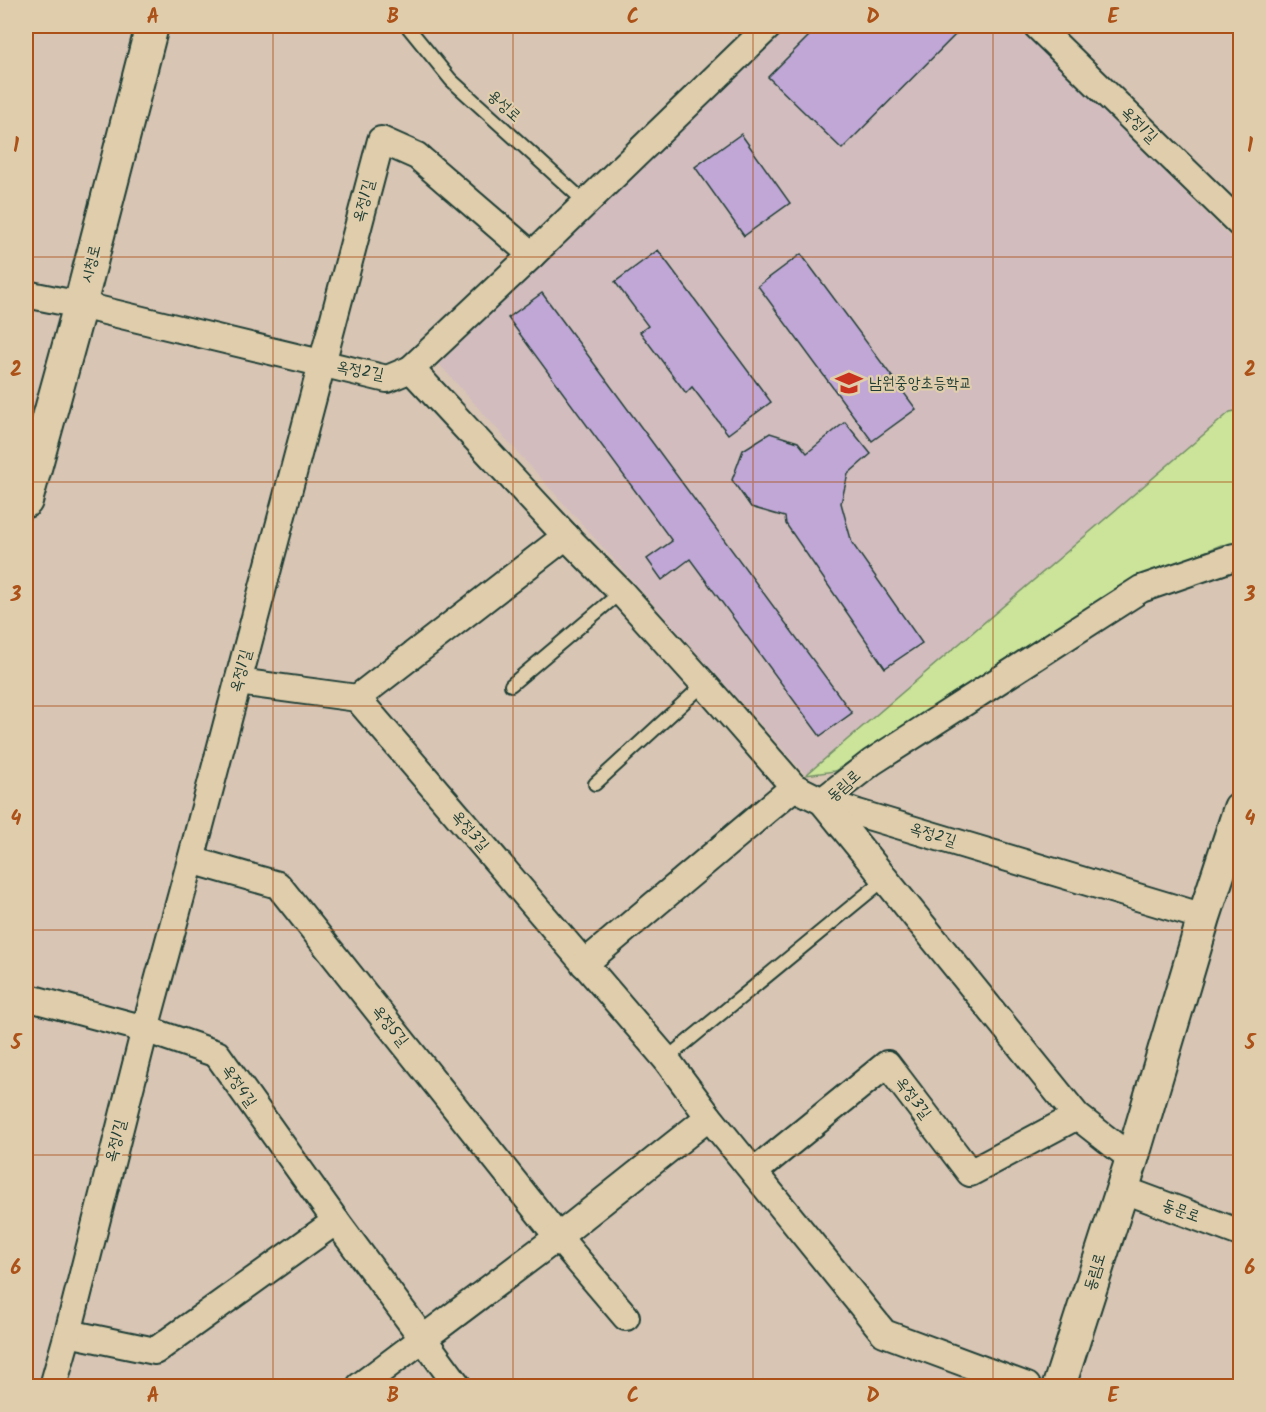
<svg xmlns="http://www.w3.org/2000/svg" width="1266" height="1412" font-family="Kalam,'Poor Story',sans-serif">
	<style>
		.built { fill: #d2bcbe }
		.green { fill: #cbe49a; stroke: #759067; stroke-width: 1.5 }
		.building { fill: #c0a7d6; stroke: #1f3d34; stroke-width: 1.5 }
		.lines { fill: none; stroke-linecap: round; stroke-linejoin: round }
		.service-casing { stroke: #1f3d34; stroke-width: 16 }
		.minor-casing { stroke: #1f3d34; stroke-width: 30 }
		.tertiary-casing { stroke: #1f3d34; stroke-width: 36 }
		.service { stroke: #dfcdab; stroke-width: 12 }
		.minor { stroke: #dfcdab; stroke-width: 26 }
		.tertiary { stroke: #dfcdab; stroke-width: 32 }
		.grid { fill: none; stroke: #ac5118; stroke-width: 1.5; stroke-opacity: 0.55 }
		.labels { text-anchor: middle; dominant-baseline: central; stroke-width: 4.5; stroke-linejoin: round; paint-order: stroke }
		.street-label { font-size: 16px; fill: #1f3d34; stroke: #dfcdab }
		.poi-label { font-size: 16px; fill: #1f3d34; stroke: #dfcdab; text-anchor: start }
		.neatline { fill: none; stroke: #ac5118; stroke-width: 2 }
		.grid-label { font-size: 20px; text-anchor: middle; font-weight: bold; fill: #ac5118 }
	</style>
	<rect width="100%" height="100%" fill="#d9c5b4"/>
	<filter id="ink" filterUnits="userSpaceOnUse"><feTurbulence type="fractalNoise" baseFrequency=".0167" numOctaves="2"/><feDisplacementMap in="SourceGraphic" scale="12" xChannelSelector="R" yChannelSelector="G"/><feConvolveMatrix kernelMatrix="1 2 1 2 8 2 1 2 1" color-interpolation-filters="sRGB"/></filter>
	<g filter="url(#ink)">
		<polygon class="built" points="789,26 1018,26 1240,247 1240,403 806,775 439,364"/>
		<polygon class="green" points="1240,410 1240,544 1221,545 1134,581 835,771 806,775 1230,412"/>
		<g class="building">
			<polygon points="819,26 953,26 959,31 842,149 768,77"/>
			<polygon points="741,134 790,203 744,236 695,167"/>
			<polygon points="658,250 771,402 728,434 692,387 686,393 640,332 648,326 615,282"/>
			<polygon points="801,254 916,409 872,441 758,286"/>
			<polygon points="542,293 852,713 820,736 690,559 662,580 647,559 672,541 508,318"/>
			<polygon points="845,422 871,454 848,474 841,503 852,543 922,643 885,668 786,524 785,517 751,507 732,480 743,450 770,433 798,442 807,453"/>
		</g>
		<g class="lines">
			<defs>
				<g id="service">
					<polyline points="407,26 451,80 586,203"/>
					<polyline points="511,685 621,592"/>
					<polyline points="595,784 704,684"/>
					<polyline points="666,1059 885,879"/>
				</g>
				<g id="minor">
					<polyline points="1037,26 1240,224"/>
					<polyline points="26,294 80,305 387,379 411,369 566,536 621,592 704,684 794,787 822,801 858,813 1204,917"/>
					<polyline points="411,369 532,255 769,26"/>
					<polyline points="238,682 357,698 566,536"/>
					<polyline points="357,698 666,1059 709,1117 884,1333 1027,1386"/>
					<polyline points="191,860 278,885 558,1237 626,1317"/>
					<polyline points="584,964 794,787"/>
					<polyline points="26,997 145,1029 217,1054 336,1221 458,1386"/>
					<polyline points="1132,1159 1077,1116 822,801 872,762 1141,589 1234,557 1240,557"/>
					<polyline points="754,1172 887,1064 970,1173 1077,1116"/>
					<polyline points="1122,1189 1240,1233"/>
					<polyline points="68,1333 155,1351 336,1221"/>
					<polyline points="53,1386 68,1333 145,1029 191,860 381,140 417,156 532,255"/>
					<polyline points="360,1386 558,1237 709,1117"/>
				</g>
				<g id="tertiary">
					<polyline points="26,501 80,305 152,26"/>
					<polyline points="1059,1386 1132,1159 1204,917 1240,808"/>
				</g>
			</defs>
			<use href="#service" class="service-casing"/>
			<use href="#minor" class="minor-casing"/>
			<use href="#tertiary" class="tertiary-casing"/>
			<use href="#service" class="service"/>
			<use href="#minor" class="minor"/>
			<use href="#tertiary" class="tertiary"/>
		</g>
	</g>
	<path class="grid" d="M 273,26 L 273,1386M 513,26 L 513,1386M 753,26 L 753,1386M 993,26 L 993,1386M 26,257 L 1240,257M 26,482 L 1240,482M 26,706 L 1240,706M 26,930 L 1240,930M 26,1155 L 1240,1155"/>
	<defs>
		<symbol id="school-bare" viewBox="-9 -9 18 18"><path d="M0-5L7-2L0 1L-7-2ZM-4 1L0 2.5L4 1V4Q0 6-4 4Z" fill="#c8321e" stroke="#dfcdab" stroke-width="2.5" paint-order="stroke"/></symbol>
	</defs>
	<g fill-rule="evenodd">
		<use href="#school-bare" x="830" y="364" width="38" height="38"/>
	</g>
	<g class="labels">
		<g class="street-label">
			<text transform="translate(504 106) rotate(42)">용성로</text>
			<text transform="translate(1139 125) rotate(44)">옥정1길</text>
			<text transform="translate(364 201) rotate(-75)">옥정1길</text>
			<text transform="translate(91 264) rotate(-76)">시청로</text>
			<text transform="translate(360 371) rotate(10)">옥정2길</text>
			<text transform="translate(241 671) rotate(-75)">옥정1길</text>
			<text transform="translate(844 786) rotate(-42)">동림로</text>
			<text transform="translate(470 831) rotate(49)">옥정3길</text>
			<text transform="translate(933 835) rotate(17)">옥정2길</text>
			<text transform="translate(390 1026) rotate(51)">옥정5길</text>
			<text transform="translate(239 1086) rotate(55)">옥정4길</text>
			<text transform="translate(913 1098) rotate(53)">옥정3길</text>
			<text transform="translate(116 1141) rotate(-76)">옥정1길</text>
			<text transform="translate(1181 1211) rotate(20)">동문로</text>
			<text transform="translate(1095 1272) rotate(-73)">동림로</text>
		</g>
		<g class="poi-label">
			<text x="869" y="383">남원중앙초등학교</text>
		</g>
	</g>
	<rect width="1266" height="1412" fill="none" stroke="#dfcdab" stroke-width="66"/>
	<rect x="33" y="33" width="1200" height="1346" class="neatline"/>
	<g class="grid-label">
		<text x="153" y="23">A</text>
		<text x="393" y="23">B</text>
		<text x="633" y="23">C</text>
		<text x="873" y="23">D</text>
		<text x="1113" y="23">E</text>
		<text x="16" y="152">1</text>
		<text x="1250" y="152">1</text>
		<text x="16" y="376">2</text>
		<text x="1250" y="376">2</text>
		<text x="16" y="601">3</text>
		<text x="1250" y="601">3</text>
		<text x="16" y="825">4</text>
		<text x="1250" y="825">4</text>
		<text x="16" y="1049">5</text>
		<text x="1250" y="1049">5</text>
		<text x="16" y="1274">6</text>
		<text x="1250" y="1274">6</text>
		<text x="153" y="1402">A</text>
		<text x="393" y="1402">B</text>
		<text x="633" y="1402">C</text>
		<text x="873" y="1402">D</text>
		<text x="1113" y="1402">E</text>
	</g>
</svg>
